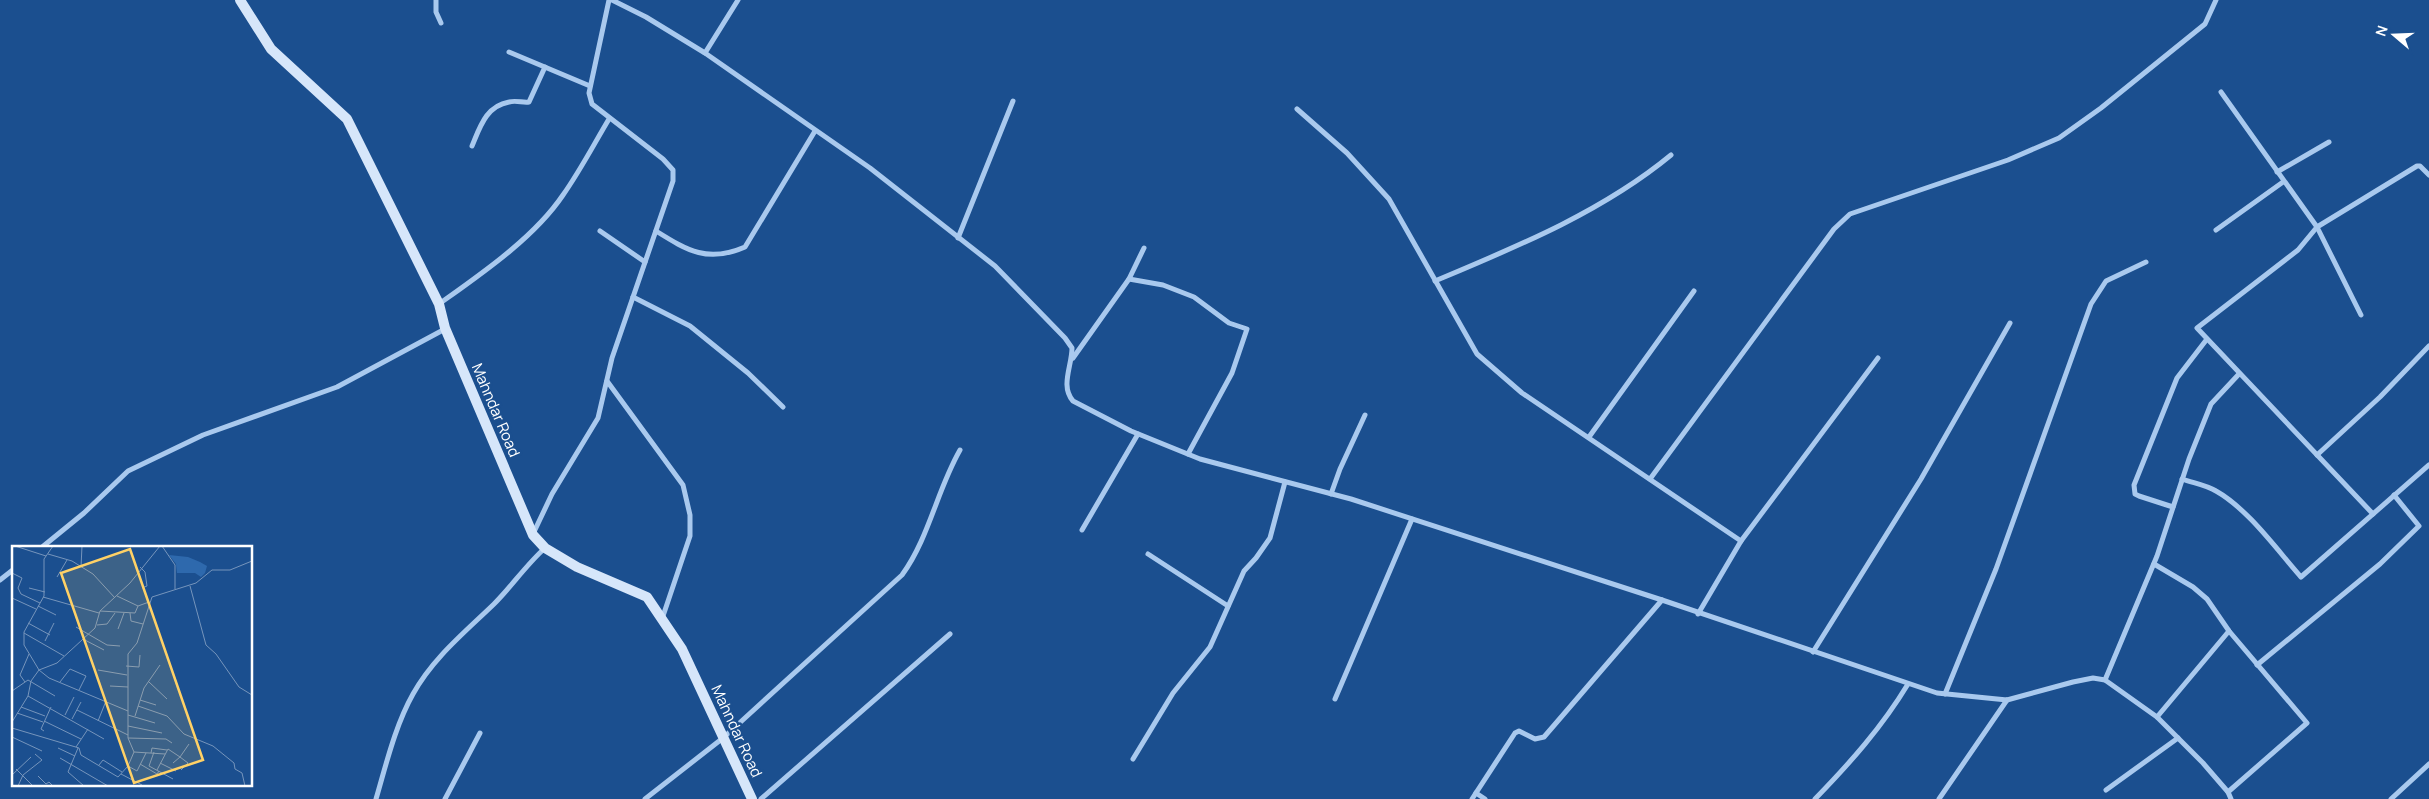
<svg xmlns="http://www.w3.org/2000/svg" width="2429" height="799" font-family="Manrope,sans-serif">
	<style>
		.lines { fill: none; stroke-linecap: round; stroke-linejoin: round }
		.street { stroke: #a9c9ee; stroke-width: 5 }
		.secondary { stroke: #d6e6fa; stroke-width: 10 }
		.labels { text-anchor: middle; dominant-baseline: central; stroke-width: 5; stroke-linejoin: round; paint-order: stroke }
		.street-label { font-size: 15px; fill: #fff; stroke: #1b4f8f }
		.inset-road { fill: none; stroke: #7695bc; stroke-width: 1 }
		.view { fill: #ffd166; fill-opacity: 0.15; stroke: #ffd166; stroke-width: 2.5 }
		.inset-edge { fill: none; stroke: #fff; stroke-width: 2.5 }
	</style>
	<rect width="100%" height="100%" fill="#1b4f8f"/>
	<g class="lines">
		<g class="street">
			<polyline points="436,0 436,12 441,23"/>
			<path d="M 612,0 L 646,17 L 705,53 L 870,168 L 995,266 L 1065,338 L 1072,348 C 1072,366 1060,386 1073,401 L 1131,431 L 1200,459 L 1351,499 L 1662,600 L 1937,693 L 2007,700 L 2073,682 L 2093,678 L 2105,680 L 2157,717 L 2203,763 L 2228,792 L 2231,799"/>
			<polyline points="509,52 590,86"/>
			<polyline points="705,53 738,0"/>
			<polyline points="2221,92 2317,227 2298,250 2197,328 2373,514"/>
			<polyline points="1297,109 1347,153 1389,199 1477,354 1522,393 1741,541"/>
			<path d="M 472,146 C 480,127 486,106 509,102 C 516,100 523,103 529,102 L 545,67"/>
			<polyline points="2277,172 2329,142"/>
			<polyline points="2216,230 2283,182"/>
			<polyline points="600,231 645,262"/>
			<path d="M 656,231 C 688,251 708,263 745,247 L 815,131"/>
			<polyline points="958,238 1013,101"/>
			<polyline points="1129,279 1163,285 1194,297 1229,323 1247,329 1232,373 1188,454"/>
			<path d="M 1435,281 C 1516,247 1602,212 1671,155"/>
			<polyline points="633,297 690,326 748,373 783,407"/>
			<path d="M 439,304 C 481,274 534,238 563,195 C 580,171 594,144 609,119"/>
			<polyline points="2361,315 2317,227 2417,166 2420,166 2429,175"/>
			<polyline points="1073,358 1129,279 1144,248"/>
			<polyline points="607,381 683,485 690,515 690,536 662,619"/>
			<polyline points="1589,437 1694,291"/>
			<polyline points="2317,455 2380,397 2429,346"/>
			<polyline points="1650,479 1834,229 1850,214 2008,160 2059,138 2101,108 2205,24 2216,0"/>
			<path d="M 2182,479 C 2193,483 2206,485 2216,491 C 2248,509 2277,550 2301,577 L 2429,465"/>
			<polyline points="1331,494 1340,469 1365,415"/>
			<polyline points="2173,507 2139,496 2135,494 2134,485 2177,378 2207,339"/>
			<polyline points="1082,530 1138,434"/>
			<polyline points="533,534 552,494 598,418 612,358 673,181 673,170 663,159 592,104 589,93 609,0"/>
			<polyline points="41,548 84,513 128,471 203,435 337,387 445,329"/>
			<polyline points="1148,554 1228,606"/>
			<polyline points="2154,564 2193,587 2207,599 2229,631 2307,723 2228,792"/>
			<polyline points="0,580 14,569"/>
			<polyline points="1698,614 1741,541 1878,358"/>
			<polyline points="1813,652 1921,479 2010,323"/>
			<polyline points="2257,665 2380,564 2419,526 2394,495"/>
			<polyline points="2105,680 2157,556 2189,459 2211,404 2239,374"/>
			<polyline points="1945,694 1996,569 2091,304 2106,281 2146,262"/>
			<polyline points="1335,699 1412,519"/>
			<polyline points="2157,717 2229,631"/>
			<polyline points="1133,759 1173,693 1210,647 1244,571 1256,558 1270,538 1285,482"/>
			<polyline points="2106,790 2178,738"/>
			<polyline points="1476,793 1485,799"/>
			<path d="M 376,799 C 386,765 395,726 413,694 C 433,658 464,633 494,604 C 512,586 526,565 545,548"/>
			<polyline points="445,799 480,733"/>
			<path d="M 645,799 L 723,738 L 902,575 C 929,538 937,490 960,450"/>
			<polyline points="761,799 950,634"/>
			<polyline points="1472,799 1515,733 1519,731 1535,739 1544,737 1662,600"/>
			<path d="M 1815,799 C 1850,763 1882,727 1908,684"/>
			<polyline points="1939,799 2007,700"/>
			<polyline points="2391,799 2429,764"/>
		</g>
		<polyline class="secondary" points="240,0 271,49 347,119 439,304 445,328 533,535 545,548 577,567 647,597 682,649 752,799"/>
	</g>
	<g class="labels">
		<g class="street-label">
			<text transform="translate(496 410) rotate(67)">Mahndar Road</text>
			<text transform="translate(737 731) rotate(65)">Mahndar Road</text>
		</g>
	</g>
	<g transform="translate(12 546)">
		<rect width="240" height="240" fill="#1b4f8f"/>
		<path d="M 157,9 L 176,11 L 188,16 L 195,20 L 193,27 L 189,31 L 183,27 L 165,27 L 164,18 Z" fill="#2e69ad"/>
		<path class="inset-road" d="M 3,0 L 34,10M 41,0 L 32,13 L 32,50 L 12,86 L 12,99 L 27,124 L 37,132 L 116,165M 150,0 L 163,19 L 163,43M 36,8 L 60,15 L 81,28 L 103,52M 69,21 L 70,0M 128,21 L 133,26 L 135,40 L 130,42M 0,27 L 10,32 L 6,42 L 9,48 L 28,57M 45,31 L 55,14M 178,40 L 194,99 L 204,108 L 227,141 L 240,149M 17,42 L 33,46M 105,50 L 126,60 L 137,56M 31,51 L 87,67M 0,52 L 24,63M 26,60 L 44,69M 88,65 L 123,67 L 126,60M 118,67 L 119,75 L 131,78M 16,77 L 38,89M 85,79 L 95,78 L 103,67M 64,81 L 95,99 L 108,100M 106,83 L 112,67M 12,87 L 52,110M 71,93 L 92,104M 33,95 L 42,77M 114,120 L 127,121 L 128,109M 86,124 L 115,129M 13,136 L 8,129 L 17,108M 48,136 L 58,123 L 74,130 L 67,144M 137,136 L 155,153M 98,140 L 116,141M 0,145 L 16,134 L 43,150M 16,150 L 92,193M 128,154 L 144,159M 126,160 L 155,170 L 172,188 L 201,200 L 222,217 L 223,223 L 230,227 L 233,240M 9,161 L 33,170M 65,164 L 116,189M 5,167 L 31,176M 53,169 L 62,151M 116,169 L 143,177M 123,170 L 132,142 L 148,119M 60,173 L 69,156M 32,175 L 69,193M 86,175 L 94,155M 0,176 L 16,150 L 19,135 L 27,124 L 45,117 L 83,82 L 88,65 L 118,37 L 148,0M 116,180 L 150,187M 0,182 L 67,202 L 69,209 L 106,231 L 116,220 L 122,206 L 116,192 L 116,108 L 125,97 L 140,51 L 184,37 L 200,24 L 218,24 L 240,15M 32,185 L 29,183 L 39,161M 0,191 L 30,205M 116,192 L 154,193 L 160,197M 64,201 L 76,183M 46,202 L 63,210M 66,202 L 56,226 L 72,240M 122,206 L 153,208M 142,206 L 137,220 L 161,233M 139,207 L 140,202 L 155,204M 48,212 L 96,240M 148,217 L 164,225M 161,217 L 168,211 L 176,217 L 169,224M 128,218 L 145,228 L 147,225M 87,219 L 91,214 L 110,226M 116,220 L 125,225 L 134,207M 4,223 L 21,240M 145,224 L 156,203 L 168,211 L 177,198M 109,228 L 130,239M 0,229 L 19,211M 26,230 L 34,238 L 37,236 L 41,240M 6,240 L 11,229 L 30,214 L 23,208"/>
		<path class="view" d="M 118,3 L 191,214 L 122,237 L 49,27 Z"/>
		<rect width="240" height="240" class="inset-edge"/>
	</g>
	<g transform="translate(2394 35) rotate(289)" stroke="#1b4f8f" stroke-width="4" paint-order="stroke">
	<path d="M0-4L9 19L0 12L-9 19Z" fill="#ffffff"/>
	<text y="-8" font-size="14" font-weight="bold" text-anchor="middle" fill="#ffffff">N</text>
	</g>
</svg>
